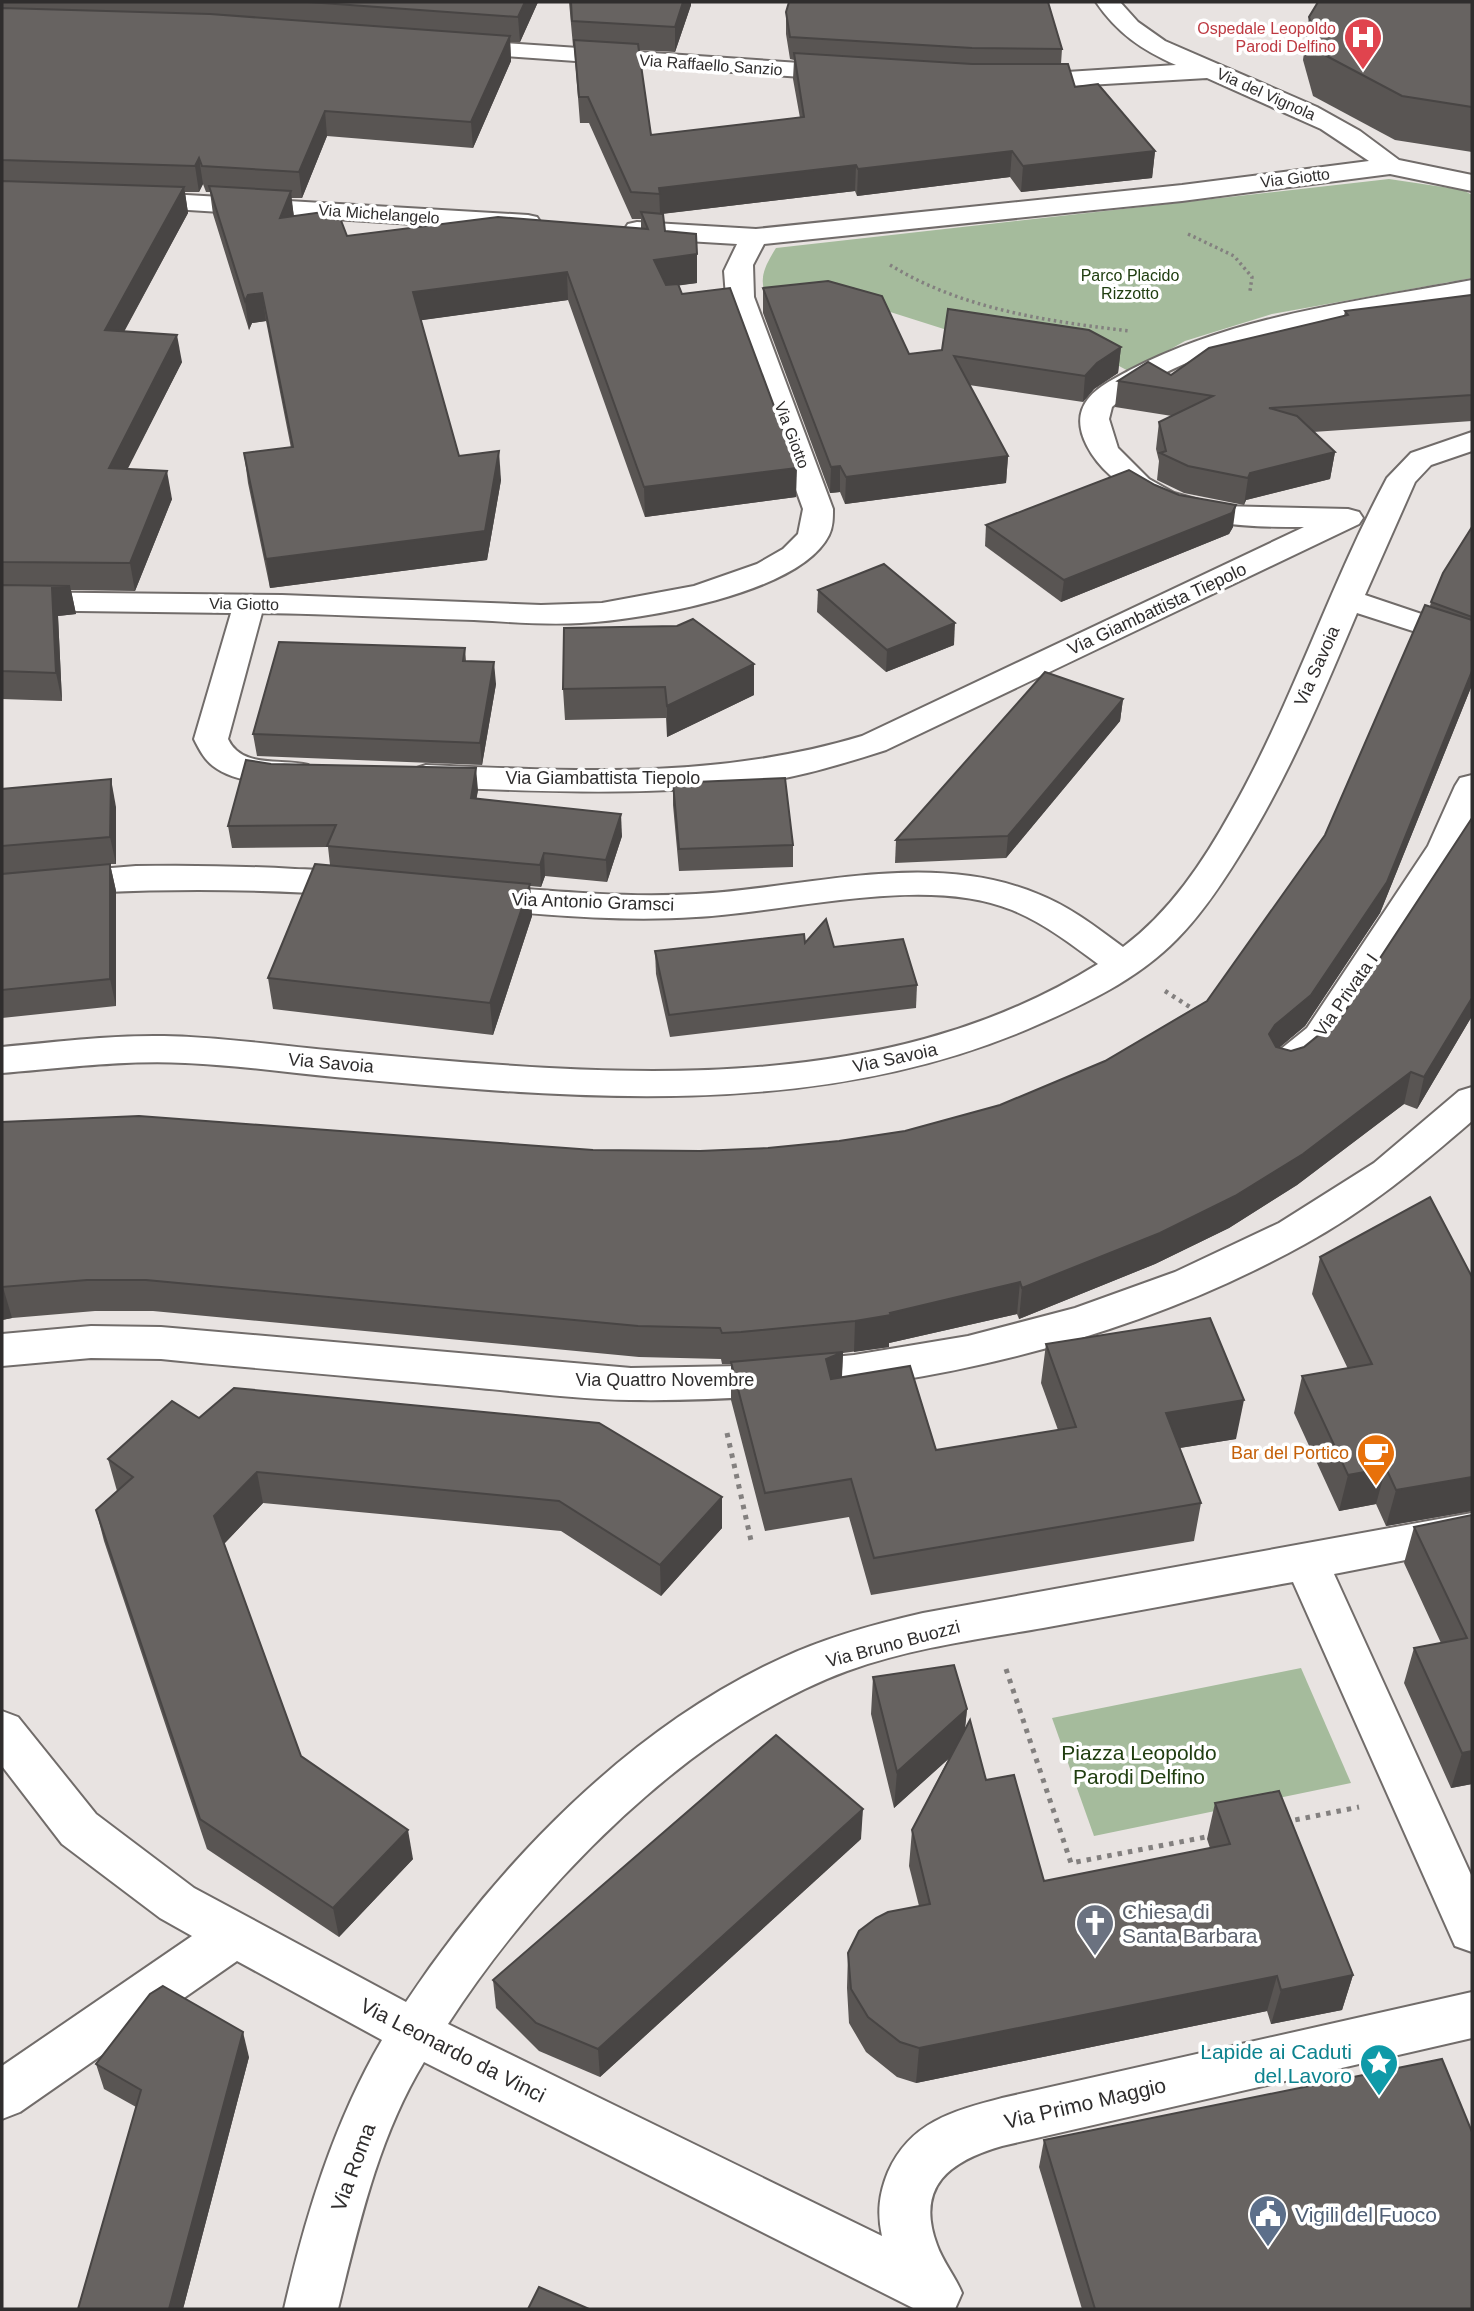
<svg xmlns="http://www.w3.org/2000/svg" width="1474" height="2311" font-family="Arial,sans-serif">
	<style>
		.green { fill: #a5bb9c }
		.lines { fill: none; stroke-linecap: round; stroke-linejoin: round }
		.minor-casing { stroke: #716c6a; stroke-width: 4 }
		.path-far2 { stroke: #83807f; stroke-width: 3.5; stroke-dasharray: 2.5 3.5; stroke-linecap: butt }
		.path-far1 { stroke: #83807f; stroke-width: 4.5; stroke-dasharray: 3.5 5; stroke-linecap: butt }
		.path { stroke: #83807f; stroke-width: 5; stroke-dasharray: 4.5 6; stroke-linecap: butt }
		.minor { fill: #fff; fill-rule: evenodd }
		.wall { fill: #595553 }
		.shaded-wall { fill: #484544 }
		.building { fill: #676361; stroke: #484544; stroke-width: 2 }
		.labels { text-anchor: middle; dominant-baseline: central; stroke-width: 7; stroke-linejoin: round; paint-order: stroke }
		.far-health-label { font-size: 16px; fill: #be3a42; stroke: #fff; text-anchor: end }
		.far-street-label { font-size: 16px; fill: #2f2d2d; stroke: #fff }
		.far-park-label { font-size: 16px; fill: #203e10; stroke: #fff }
		.street-label { font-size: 18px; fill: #2f2d2d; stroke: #fff }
		.food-label { font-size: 18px; fill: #c56008; stroke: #fff; text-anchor: end }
		.near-park-label { font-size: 21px; fill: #203e10; stroke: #fff }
		.near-worship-label { font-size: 21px; fill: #5b616d; stroke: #fff; text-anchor: start }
		.near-street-label { font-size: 21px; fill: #2f2d2d; stroke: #fff }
		.near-culture-label { font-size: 21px; fill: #0d838f; stroke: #fff; text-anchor: end }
		.near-service-label { font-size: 21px; fill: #4e5e75; stroke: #fff; text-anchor: start }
	</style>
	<rect width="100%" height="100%" fill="#e8e3e1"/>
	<g class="green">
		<path d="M 1389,179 L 1463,190 L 1472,195 L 1472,278 L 1272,314 L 1185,341 L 1130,372 L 1083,346 L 988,343 L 884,310 L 773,308 C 757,284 761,272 776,248 Z"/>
		<polygon points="1301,1668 1351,1783 1094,1836 1052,1718"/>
	</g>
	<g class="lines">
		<defs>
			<g id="minor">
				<path d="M 1096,2 L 1120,2 L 1138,22 L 1165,41 L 1317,107 L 1360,131 L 1399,160 L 1472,175 L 1472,191 L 1390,174 L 1182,201 L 764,244 L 753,265 L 754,297 L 833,509 C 833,518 833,527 829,535 C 800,594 641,620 581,623 C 545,625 510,622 474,620 C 404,618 333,614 262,613 L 228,739 C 242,769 281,758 308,765 L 313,772 L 308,779 C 281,786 236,784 213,766 C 204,759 199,749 194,739 L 231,613 L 2,610 L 2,592 L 282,595 L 541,605 L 602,603 L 694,586 L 757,564 L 783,549 L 798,534 L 803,509 L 726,297 L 724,271 L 737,244 L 637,238 L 628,236 L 624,230 L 628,224 L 637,222 L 756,229 L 1182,185 L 1369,161 L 1321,129 L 1207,78 L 1020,89 L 1011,87 L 1008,82 L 1011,77 L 1020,75 L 1176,65 C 1142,50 1117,33 1096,2 Z"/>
				<polygon points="458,40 845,66 854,68 857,73 854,78 845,80 449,52 446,47 449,42"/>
				<polygon points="134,192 528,215 537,217 541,223 537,229 528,231 125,206 121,200 125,194"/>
				<path d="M 1472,280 L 1472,296 C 1354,319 1222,328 1120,400 L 1112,407 L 1109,419 L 1118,448 L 1149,479 L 1174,493 L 1220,506 L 1348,509 L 1359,512 L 1363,518 L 1359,524 L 886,750 C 845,763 804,776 762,782 C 650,797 538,791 426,787 L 414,783 L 409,776 L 414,769 L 426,765 C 577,771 716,780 862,736 L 1304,527 C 1235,527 1164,525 1110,475 C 1094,461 1074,433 1082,410 C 1089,390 1112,380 1130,370 C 1236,315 1355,302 1472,280 Z"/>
				<path d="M 1472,432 L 1472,451 L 1431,465 L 1415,482 L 1365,595 L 1472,631 L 1472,650 L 1357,613 C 1322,696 1287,780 1239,856 C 1221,885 1201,915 1177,939 C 1136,981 1081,1006 1028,1029 C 809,1122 566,1098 335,1077 C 285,1072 235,1065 185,1063 C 123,1060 63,1068 2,1073 L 2,1047 C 56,1042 110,1035 164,1036 C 222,1037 280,1046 337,1051 C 590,1074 872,1105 1098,964 C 1071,944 1044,923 1012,910 C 925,874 790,912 696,917 C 623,922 550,915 478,909 L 466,905 L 460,897 L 466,889 L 478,885 C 550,891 623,898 696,894 C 808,888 929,849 1038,894 C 1069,906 1096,927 1123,947 C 1170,912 1204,861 1232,810 C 1292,704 1329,586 1387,478 L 1411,453 Z"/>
				<polygon points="1472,775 1472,824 1462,847 1333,1046 1297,1075 1284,1079 1271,1075 1265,1066 1271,1057 1307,1028 1428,846 1455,786 1460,778"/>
				<path d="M 136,866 C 189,865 242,866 295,869 C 320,870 347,870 371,877 L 377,885 L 371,893 L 359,896 C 239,887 122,888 2,899 L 2,877 Z"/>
				<path d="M 1472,1087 L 1472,1121 C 1420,1166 1367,1210 1305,1244 C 1103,1356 861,1403 630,1400 C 573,1399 515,1391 458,1386 C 359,1377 260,1369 161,1359 L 91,1358 L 2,1366 L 2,1334 L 91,1326 L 161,1327 L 631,1368 L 741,1366 L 854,1355 L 968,1336 L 1075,1308 L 1175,1272 L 1279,1223 L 1374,1163 L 1459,1091 Z"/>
				<path d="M 1472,1513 L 1472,1547 L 1334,1574 L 1472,1877 L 1472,1952 L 1455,1946 L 1293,1582 C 1210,1597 1127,1613 1043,1628 C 978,1639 910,1648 847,1671 C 690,1729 538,1885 448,2024 L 882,2236 C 877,2213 879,2194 888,2172 C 910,2122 953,2111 1002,2098 L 1472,1992 L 1472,2038 L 1002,2146 C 950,2161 915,2186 937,2245 C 943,2262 955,2276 962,2293 L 955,2309 L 915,2309 L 424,2062 C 378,2138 359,2224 338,2309 L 284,2309 C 305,2217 334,2122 382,2040 L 237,1961 L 20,2112 L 2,2119 L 2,2066 L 192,1936 L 160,1918 L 62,1844 L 2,1766 L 2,1711 L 18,1717 L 96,1814 L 194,1888 L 406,2002 C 498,1864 629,1728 782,1658 C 827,1637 875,1624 923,1613 Z"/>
			</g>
		</defs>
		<use href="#minor" class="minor-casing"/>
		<g class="path-far2">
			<polyline points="1188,234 1234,256 1252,277 1250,291"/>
			<path d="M 890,265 C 962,309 1046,321 1129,331"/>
		</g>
		<polyline class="path-far1" points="1165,991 1196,1011"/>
		<g class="path">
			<polyline points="727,1433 752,1545"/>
			<polyline points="1006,1669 1071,1863 1211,1836"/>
			<polyline points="1285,1822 1359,1807"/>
		</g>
		<use href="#minor" class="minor"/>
	</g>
	<g class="wall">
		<polygon points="2,2 538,2 520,42 510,42 511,61 473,148 327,136 302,198 291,198 294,216 347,236 641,229 641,219 632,219 589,123 580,123 574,46 573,46 569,2 691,2 691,5 675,52 639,50 651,135 800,118 793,79 794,60 790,59 786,34 786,12 1062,49 1061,64 1075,87 1155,151 1152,178 1021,192 1010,177 857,196 855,191 662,214 665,231 697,283 679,285 682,294 796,497 645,517 568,300 421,320 459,456 501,480 487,560 270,588 248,483 244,453 291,448 266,321 252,323 249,330 213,214 210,192 206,192 203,184 199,192 185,192 188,213 124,332 182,362 127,469 172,499 135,591 71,590 76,614 58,616 62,701 2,699"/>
		<polygon points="1472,2 1472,152 1395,140 1313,96 1303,60 1309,17"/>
		<polygon points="763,288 909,354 1121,347 1118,373 1094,389 1083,402 969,385 1008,456 1006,483 845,504 840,492 830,493 763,313"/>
		<polygon points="1472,295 1472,421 1313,432 1335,452 1330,479 1246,500 1244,505 1184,493 1157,480 1159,461 1156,449 1159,422 1172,416 1115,407 1118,381 1171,375 1344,316 1345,311"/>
		<polygon points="1155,485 1233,527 1229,534 1061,602 985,546 986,525"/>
		<polygon points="1472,527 1472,685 1380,913 1305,1026 1279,1048 1291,1051 1304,1047 1342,1016 1472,818 1472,1016 1417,1109 1404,1104 1297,1185 1229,1228 1155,1264 1019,1319 1017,1314 889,1343 889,1347 843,1353 842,1377 936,1450 1058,1430 1041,1383 1046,1344 1236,1439 1180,1448 1201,1503 1194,1541 871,1595 849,1517 765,1531 731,1400 731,1364 722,1364 721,1359 639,1357 153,1311 95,1311 12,1318 2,1320 2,1122 593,1150 700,1151 768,1148 839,1141 905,1131 1000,1105 1105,1061 1207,1001 1325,835 1430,606 1431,602"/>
		<polygon points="818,590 954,645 886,672 817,612"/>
		<polygon points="677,626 754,695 667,737 666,718 565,720 563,689"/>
		<polygon points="465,648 466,661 496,684 482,765 257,756 253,734"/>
		<polygon points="1123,699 1120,721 1006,858 895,863 896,840"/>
		<polygon points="271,764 478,790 476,799 622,836 607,882 545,876 541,887 530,886 532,916 493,1035 273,1009 268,978 330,865 328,847 232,848 228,826"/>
		<polygon points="673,783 793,845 793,867 679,871 673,805"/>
		<polygon points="2,789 116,807 116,864 110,864 116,891 116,1006 2,1018"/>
		<polygon points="805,943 834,947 917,985 916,1008 670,1037 656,974 655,951"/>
		<polygon points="1320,1257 1472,1277 1472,1511 1386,1526 1376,1504 1339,1511 1294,1413 1302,1376 1348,1369 1312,1294"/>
		<polygon points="199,1418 722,1528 661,1596 561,1531 263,1503 224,1544 301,1756 413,1859 339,1937 207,1849 104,1541 96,1510 117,1491 108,1459"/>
		<polygon points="1472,1515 1472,1784 1451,1788 1404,1683 1414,1648 1441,1643 1404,1563 1414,1527"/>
		<polygon points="873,1677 967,1709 965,1729 986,1780 1044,1881 1210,1848 1207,1839 1215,1803 1353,1975 1342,2010 1271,2024 1267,2011 916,2083 897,2077 866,2052 849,2023 847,1988 848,1953 919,1906 909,1866 912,1830 949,1758 894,1808 871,1714"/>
		<polygon points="861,1839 600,2077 539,2051 496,2008 493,1980"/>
		<polygon points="249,2057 183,2309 78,2309 136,2107 104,2089 96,2064"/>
		<polygon points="1044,2140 1472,2309 1082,2309 1039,2167"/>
	</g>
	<g class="shaded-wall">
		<polygon points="525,2 538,2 520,42 518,17"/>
		<polygon points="683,2 691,2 691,5 675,52 675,27"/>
		<polygon points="510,36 511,61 473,148 471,122"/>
		<polygon points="325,111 327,136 302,198 299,172"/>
		<polygon points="1012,151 1010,177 857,196 858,169"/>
		<polygon points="1155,151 1152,178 1021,192 1023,166"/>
		<polygon points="199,158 203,184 199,192 195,166"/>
		<polygon points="856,165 855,191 660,214 659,188"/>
		<polygon points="184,187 188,213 110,357 105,330"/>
		<polygon points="291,191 294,219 280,218"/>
		<polygon points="697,254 697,283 654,289 654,260"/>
		<polygon points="567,272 568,300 416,321 413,292"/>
		<polygon points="262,293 266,321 252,323 249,330 245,301 248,295"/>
		<polygon points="177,335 182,362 114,496 109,468"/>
		<polygon points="1121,347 1118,373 1094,389 1083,402 1085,376 1097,363"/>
		<polygon points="499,451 501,480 487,560 270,588 266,559"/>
		<polygon points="1335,452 1330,479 1246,500 1244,505 1248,478 1250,473"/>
		<polygon points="1008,456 1006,483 845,504 846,477"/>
		<polygon points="840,466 840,492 830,493 831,467"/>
		<polygon points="797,468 796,497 645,517 644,487"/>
		<polygon points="167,471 172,499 135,591 130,563"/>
		<polygon points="1236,505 1233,527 1229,534 1061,602 1064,580"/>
		<polygon points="70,586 76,614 58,616 62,701 56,673 52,588"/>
		<polygon points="955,623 954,645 886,672 887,650"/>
		<polygon points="494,662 496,684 482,765 480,743"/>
		<polygon points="754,664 754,695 667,737 667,706"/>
		<polygon points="1472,671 1472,685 1380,913 1305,1026 1269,1056 1269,1034"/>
		<polygon points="1123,699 1120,721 1006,858 1008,836"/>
		<polygon points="476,768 478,790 473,820 471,798"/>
		<polygon points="111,779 116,807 116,864 110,837"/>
		<polygon points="621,814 622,836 607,882 606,860"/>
		<polygon points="544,853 545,876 541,887 540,865"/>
		<polygon points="110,864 116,891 116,1006 110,979"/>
		<polygon points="530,884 532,916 493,1035 490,1003"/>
		<polygon points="1472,998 1472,1016 1417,1109 1424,1077"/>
		<polygon points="1411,1072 1404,1104 1297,1185 1229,1228 1155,1264 1019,1319 1022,1288"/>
		<polygon points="1020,1282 1017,1314 889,1343 889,1347 854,1352 855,1321"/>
		<polygon points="2,1287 3,1287 12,1318 2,1320"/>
		<polygon points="843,1352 841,1391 824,1397 826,1359"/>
		<polygon points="1244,1400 1236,1439 1160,1451 1166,1413"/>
		<polygon points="1386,1468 1376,1504 1339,1511 1348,1475"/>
		<polygon points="257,1472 263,1503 221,1547 214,1516"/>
		<polygon points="1472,1477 1472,1511 1386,1526 1396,1490"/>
		<polygon points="722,1497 722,1528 661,1596 660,1565"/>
		<polygon points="967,1709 963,1746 894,1808 897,1772"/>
		<polygon points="1472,1751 1472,1784 1451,1788 1462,1753"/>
		<polygon points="863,1809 861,1839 600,2077 598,2049"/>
		<polygon points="408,1830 413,1859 339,1937 333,1908"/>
		<polygon points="1353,1975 1342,2010 1271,2024 1281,1990"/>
		<polygon points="1277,1976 1267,2011 916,2083 919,2048"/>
		<polygon points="243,2032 249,2057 183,2309 169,2309"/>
	</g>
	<g class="building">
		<polygon points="308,2 525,2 518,17"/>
		<polygon points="571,2 683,2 675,27 572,21"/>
		<polygon points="789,2 1048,2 1062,49 972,48 790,37 786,12"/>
		<polygon points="1318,2 1472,2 1472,107 1402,96 1319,52 1309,17"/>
		<polygon points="2,8 210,14 510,36 471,122 325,111 299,172 202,166 199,158 195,166 2,160"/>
		<polygon points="574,40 638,44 651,135 804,117 794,53 972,64 1068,64 1075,87 1098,84 1155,151 1023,166 1012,151 858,169 856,165 659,188 660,194 631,192 588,97 579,97"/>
		<polygon points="2,181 184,187 105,330 177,335 109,468 167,471 130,563 2,562"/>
		<polygon points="209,186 291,191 280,218 337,210 347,236 498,217 648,229 641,212 663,214 665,231 696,234 697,254 654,260 666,285 678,284 682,294 730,288 797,468 644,487 567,272 413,292 459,456 499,451 485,531 266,559 244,453 293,447 262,293 248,295 245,301"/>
		<polygon points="828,281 882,296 909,354 942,350 948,309 1089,330 1121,347 1097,363 1085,376 954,356 1008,456 846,477 840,466 831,467 763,288"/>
		<polygon points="1472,295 1472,395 1269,408 1297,416 1335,452 1250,473 1248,478 1188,466 1160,453 1166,451 1159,422 1213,396 1118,381 1148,362 1171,375 1209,348 1348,315 1345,311"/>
		<polygon points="1129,470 1155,485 1179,495 1236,505 1232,513 1064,580 986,525"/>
		<polygon points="1472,527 1472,617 1431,602 1443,573"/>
		<polygon points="884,564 955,623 887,650 818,590"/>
		<polygon points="2,585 70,586 52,588 56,673 2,671"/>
		<polygon points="1425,605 1472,620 1472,671 1387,882 1311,995 1275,1025 1269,1034 1276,1047 1291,1051 1304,1047 1342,1016 1472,818 1472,998 1424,1077 1411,1072 1303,1154 1235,1196 1160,1233 1022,1288 1020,1282 890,1313 891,1315 855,1321 741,1332 722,1333 720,1328 638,1326 146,1280 87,1280 2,1287 2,1122 139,1116 593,1150 700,1151 768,1148 839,1141 905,1131 1000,1105 1105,1061 1207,1001 1325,835"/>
		<polygon points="693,619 754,664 667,706 665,687 563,689 564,628 677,626"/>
		<polygon points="279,642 465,648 463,661 494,662 480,743 253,734"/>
		<polygon points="1045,672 1123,699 1008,836 896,840"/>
		<polygon points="246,760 271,764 476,768 471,798 621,814 606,860 544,853 540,865 327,846 336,825 228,826"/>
		<polygon points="785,778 793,845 679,849 673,783"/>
		<polygon points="111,779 110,837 2,846 2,789"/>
		<polygon points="110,864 110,979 2,990 2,874"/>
		<polygon points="315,864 530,884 490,1003 268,978"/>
		<polygon points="826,919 834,947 903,939 917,985 669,1015 655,951 804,934 805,943"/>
		<polygon points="1430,1197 1472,1277 1472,1477 1396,1490 1386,1468 1348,1475 1302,1376 1372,1364 1320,1257"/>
		<polygon points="1210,1318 1244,1400 1166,1413 1201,1503 874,1558 851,1479 765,1493 731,1362 843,1352 826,1359 831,1379 910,1366 936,1450 1076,1427 1046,1344"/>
		<polygon points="234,1388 599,1423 722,1497 660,1565 559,1501 257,1472 214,1516 301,1756 408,1830 333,1908 200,1819 96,1510 133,1477 108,1459 172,1401 199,1418"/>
		<polygon points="1472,1515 1472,1751 1462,1753 1414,1648 1467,1638 1414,1527"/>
		<polygon points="954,1665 967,1709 897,1772 873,1677"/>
		<polygon points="970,1720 986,1780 1014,1775 1044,1881 1230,1844 1215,1803 1279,1791 1353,1975 1281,1990 1277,1976 919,2048 900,2042 868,2017 851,1989 848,1953 859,1931 876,1918 888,1912 930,1904 912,1830"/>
		<polygon points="776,1735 863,1809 598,2049 536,2023 493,1980"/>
		<polygon points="163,1986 243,2032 169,2309 78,2309 141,2090 96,2064 150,1994"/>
		<polygon points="1442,2059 1472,2132 1472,2309 1095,2309 1044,2140"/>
		<polygon points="539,2287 589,2309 528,2309"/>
	</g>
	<defs>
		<symbol id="hospital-pin" viewBox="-11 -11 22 30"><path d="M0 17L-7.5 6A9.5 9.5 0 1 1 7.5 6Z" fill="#e0444e" stroke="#fff"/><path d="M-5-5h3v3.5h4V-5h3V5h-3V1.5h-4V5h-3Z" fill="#fff"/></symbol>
		<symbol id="cafe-pin" viewBox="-11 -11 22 30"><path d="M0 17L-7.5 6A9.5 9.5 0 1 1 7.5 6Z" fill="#e8710a" stroke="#fff"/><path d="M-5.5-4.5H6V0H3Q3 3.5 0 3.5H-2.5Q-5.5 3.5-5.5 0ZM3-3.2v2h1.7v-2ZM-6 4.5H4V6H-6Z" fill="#fff"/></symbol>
		<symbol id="church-pin" viewBox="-11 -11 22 30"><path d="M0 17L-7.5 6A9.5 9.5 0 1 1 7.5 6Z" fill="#6b7280" stroke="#fff"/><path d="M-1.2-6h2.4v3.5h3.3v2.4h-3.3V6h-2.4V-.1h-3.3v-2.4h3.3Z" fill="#fff"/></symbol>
		<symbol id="sight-pin" viewBox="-11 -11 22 30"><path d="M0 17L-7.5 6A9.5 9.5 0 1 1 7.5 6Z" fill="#0f9aa8" stroke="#fff"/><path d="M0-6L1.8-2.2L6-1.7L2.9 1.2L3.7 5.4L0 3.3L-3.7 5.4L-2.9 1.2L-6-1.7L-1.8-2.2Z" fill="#fff"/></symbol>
		<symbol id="civic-pin" viewBox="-11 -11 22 30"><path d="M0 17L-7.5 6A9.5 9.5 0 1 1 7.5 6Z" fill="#5c6f8a" stroke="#fff"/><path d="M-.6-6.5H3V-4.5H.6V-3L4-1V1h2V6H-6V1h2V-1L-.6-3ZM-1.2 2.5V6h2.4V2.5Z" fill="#fff"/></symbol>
	</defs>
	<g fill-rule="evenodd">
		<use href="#hospital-pin" x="1341" y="15" width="44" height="60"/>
		<use href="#cafe-pin" x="1354" y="1431" width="44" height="60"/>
		<use href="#church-pin" x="1073" y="1901" width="44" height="60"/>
		<use href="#sight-pin" x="1357" y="2041" width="44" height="60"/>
		<use href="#civic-pin" x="1246" y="2192" width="44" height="60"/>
	</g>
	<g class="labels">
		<g class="far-health-label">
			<text x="1336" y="28">Ospedale Leopoldo<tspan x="1336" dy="18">Parodi Delfino</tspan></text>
		</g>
		<g class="far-street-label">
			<text transform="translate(711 65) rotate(4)">Via Raffaello Sanzio</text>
			<text transform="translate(1266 94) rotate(24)">Via del Vignola</text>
			<text transform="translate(1295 178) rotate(-7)">Via Giotto</text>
			<text transform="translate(379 214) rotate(4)">Via Michelangelo</text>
			<text transform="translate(792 435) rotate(69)">Via Giotto</text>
			<text transform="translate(244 604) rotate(1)">Via Giotto</text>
		</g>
		<g class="far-park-label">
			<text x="1130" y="275">Parco Placido<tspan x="1130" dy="18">Rizzotto</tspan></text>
		</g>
		<g class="street-label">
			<text transform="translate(1157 609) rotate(-25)">Via Giambattista Tiepolo</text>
			<text transform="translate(1317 666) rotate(-66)">Via Savoia</text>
			<text x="603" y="778">Via Giambattista Tiepolo</text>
			<text transform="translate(593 902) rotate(2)">Via Antonio Gramsci</text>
			<text transform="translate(1346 995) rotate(-55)">Via Privata I</text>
			<text transform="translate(895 1058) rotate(-12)">Via Savoia</text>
			<text transform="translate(331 1063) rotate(5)">Via Savoia</text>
			<text x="665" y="1380">Via Quattro Novembre</text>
			<text transform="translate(893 1644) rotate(-15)">Via Bruno Buozzi</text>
		</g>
		<g class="food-label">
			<text x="1349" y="1453">Bar del Portico</text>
		</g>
		<g class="near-park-label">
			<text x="1139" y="1752">Piazza Leopoldo<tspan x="1139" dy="24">Parodi Delfino</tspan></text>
		</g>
		<g class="near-worship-label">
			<text x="1122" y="1911">Chiesa di<tspan x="1122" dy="24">Santa Barbara</tspan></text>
		</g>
		<g class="near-street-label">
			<text transform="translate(453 2050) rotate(27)">Via Leonardo da Vinci</text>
			<text transform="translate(1085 2103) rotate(-13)">Via Primo Maggio</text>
			<text transform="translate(353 2167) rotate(-70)">Via Roma</text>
		</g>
		<g class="near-culture-label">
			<text x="1352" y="2051">Lapide ai Caduti<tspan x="1352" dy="24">del Lavoro</tspan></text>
		</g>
		<g class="near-service-label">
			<text x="1295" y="2214">Vigili del Fuoco</text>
		</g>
	</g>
	<rect width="1474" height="2311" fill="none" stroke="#2f2d2d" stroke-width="7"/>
</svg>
